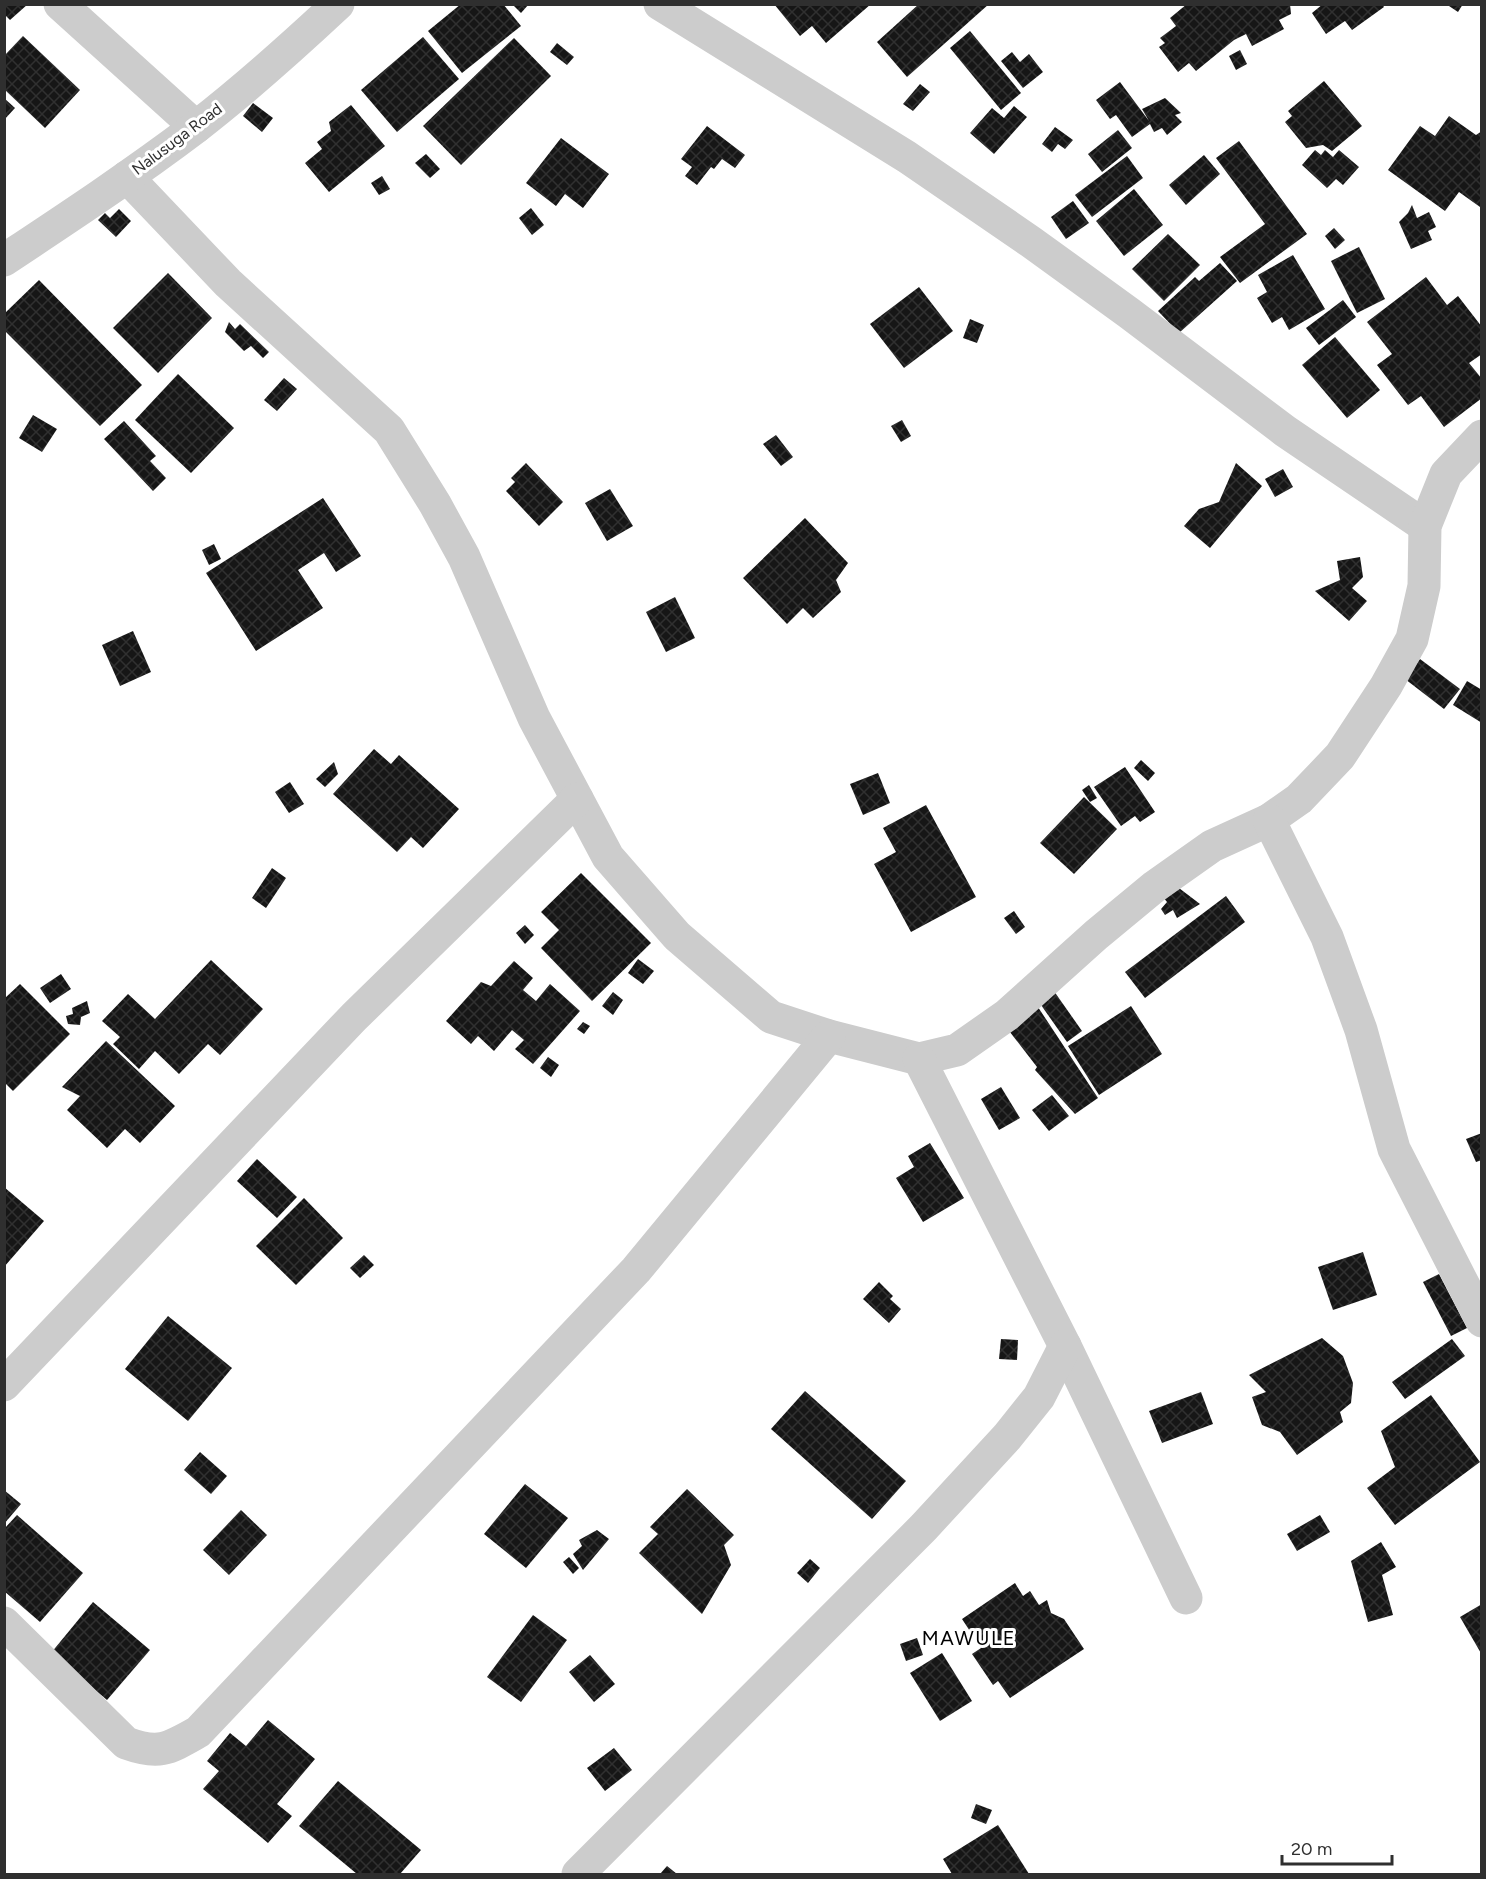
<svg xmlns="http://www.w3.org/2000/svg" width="1486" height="1879" font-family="Figtree,sans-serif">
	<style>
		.building { fill: url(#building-cross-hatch) }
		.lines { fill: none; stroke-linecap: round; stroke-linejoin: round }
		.minor { stroke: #ccc; stroke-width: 33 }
		.tertiary { stroke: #ccc; stroke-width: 33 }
		.labels { text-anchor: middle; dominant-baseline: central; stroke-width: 6; stroke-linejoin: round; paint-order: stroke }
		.street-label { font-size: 16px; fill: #2f2f2f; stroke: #fff }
		.quarter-label { font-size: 20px; letter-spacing: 1.5px; fill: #000; stroke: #fff }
	</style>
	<defs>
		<pattern id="building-cross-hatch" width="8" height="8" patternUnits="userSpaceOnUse" patternTransform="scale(1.5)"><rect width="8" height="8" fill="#161616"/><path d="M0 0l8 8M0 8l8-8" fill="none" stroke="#303030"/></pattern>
	</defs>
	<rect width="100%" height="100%" fill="#fff"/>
	<g class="building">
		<polygon points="4,4 28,4 10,20 4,14"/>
		<polygon points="461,4 503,4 521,26 462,73 428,31"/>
		<polygon points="512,4 529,4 521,13"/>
		<polygon points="774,4 871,4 826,43 812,26 800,36"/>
		<polygon points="919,4 989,4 907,77 877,42"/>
		<polygon points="1187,4 1290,4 1291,14 1279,20 1284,29 1252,46 1246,34 1234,40 1196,71 1189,63 1178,72 1159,47 1165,43 1160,38 1176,26 1170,18"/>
		<polygon points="1323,4 1382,4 1384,7 1352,30 1345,21 1326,34 1312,13"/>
		<polygon points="1446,4 1463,4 1458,12"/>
		<polygon points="970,31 1021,93 1001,110 950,48"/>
		<polygon points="23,36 80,90 45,128 4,89 4,56"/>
		<polygon points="423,37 459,79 397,132 361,90"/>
		<polygon points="514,38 551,76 461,165 423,126"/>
		<polygon points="557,43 574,57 567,65 550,52"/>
		<polygon points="1240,50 1247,64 1236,70 1229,56"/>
		<polygon points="1012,52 1020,62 1029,54 1043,72 1023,88 1001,61"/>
		<polygon points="1324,81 1362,126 1332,151 1323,145 1306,148 1285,122 1292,116 1288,111"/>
		<polygon points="1120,82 1149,121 1142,109 1165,98 1181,113 1175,115 1182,122 1167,135 1162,128 1154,132 1150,124 1132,137 1116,115 1110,119 1096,100"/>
		<polygon points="920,84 930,92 913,111 903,104"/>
		<polygon points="4,98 15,108 4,120"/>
		<polygon points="253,103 273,118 262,132 243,116"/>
		<polygon points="351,105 385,146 329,192 305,163 322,149 317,142 331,131 329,122"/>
		<polygon points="1014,106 1027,117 994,154 970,133 992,108 1004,118"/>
		<polygon points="1449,116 1476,135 1482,131 1482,205 1480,207 1459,192 1445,211 1388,170 1420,126 1435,136"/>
		<polygon points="707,126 745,155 735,168 722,159 714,169 711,167 697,185 685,176 692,167 681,159"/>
		<polygon points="1055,127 1073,140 1065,149 1058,144 1052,152 1042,144"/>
		<polygon points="1118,130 1132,148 1102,172 1088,154"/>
		<polygon points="561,138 609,174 583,208 565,194 556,206 526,183"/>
		<polygon points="1239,141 1307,234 1240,283 1220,257 1265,224 1216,158"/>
		<polygon points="1315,150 1321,155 1325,150 1333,157 1339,150 1359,167 1343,185 1336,179 1327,188 1302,165"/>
		<polygon points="426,154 440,169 430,178 415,163"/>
		<polygon points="1204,155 1220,174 1186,205 1169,185"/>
		<polygon points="1127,156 1143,178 1092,217 1075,195"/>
		<polygon points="382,176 390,189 379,195 371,183"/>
		<polygon points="1134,189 1163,225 1124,256 1096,221"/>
		<polygon points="1073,201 1089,223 1066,239 1051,217"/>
		<polygon points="1412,205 1417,218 1429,212 1436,227 1428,231 1432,240 1411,249 1399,222 1408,213"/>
		<polygon points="531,208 544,225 532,235 519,218"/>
		<polygon points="119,209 131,221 116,237 98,220 105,213 110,218"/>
		<polygon points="1334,228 1345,240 1335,249 1325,236"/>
		<polygon points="1168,234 1200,265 1164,301 1132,269"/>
		<polygon points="1359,247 1385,299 1357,313 1331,261"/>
		<polygon points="1293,255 1325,309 1289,330 1282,317 1272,323 1257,298 1267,292 1258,275"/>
		<polygon points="1220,263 1237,281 1179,333 1158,311 1195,277 1199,281"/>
		<polygon points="168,273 212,318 158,373 113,328"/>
		<polygon points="1426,277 1447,305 1458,296 1482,327 1482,354 1469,363 1482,379 1482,398 1444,427 1421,396 1408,405 1377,365 1392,354 1367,322"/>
		<polygon points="39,280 142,385 100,426 4,330 4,314"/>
		<polygon points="919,287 953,331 904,368 870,324"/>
		<polygon points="1343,300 1356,317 1319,345 1306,328"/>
		<polygon points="970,319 984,325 977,343 963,338"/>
		<polygon points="229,322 235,329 240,324 269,352 263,358 251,346 244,351 225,332"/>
		<polygon points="1335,337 1380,390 1347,418 1302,365"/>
		<polygon points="178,374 234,428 191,473 135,420"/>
		<polygon points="284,378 297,389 277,411 264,400"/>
		<polygon points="33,415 57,429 42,452 19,438"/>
		<polygon points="902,420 911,436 901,442 891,426"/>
		<polygon points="124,421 156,456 150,461 166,478 153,491 104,439"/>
		<polygon points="776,435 793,457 781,466 763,444"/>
		<polygon points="526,463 563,502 539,526 506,491 515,482 511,478"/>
		<polygon points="1236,463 1262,486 1210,548 1184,526 1199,509 1219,502"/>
		<polygon points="1283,469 1293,487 1275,497 1265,479"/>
		<polygon points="610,489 633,526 607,541 585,503"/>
		<polygon points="323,498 361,556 336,572 324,553 298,570 323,608 256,651 206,573"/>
		<polygon points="805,518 848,563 836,580 841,592 813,618 803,608 787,624 743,578"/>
		<polygon points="214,544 221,559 209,565 202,550"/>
		<polygon points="1360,557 1363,577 1352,588 1367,601 1349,621 1315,591 1340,580 1337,561"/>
		<polygon points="675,597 695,638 666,652 646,612"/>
		<polygon points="133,631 151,672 120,686 102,645"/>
		<polygon points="1420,659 1460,689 1444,709 1405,679"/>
		<polygon points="1467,681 1482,690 1482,723 1453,705"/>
		<polygon points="374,749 391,764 399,755 459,809 423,848 411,837 397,852 333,794"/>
		<polygon points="1141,760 1155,773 1148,781 1134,768"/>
		<polygon points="334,762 338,774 325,787 316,779"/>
		<polygon points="1125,767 1155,812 1140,822 1135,816 1121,826 1094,787"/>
		<polygon points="878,773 890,803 863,815 850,784"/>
		<polygon points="290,782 304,804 289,813 275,792"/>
		<polygon points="1089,785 1097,798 1090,802 1082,790"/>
		<polygon points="1084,797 1117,829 1074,874 1040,843"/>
		<polygon points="926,805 976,897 911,932 874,864 896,852 883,828"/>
		<polygon points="272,868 286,878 266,908 252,898"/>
		<polygon points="581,873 651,943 592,1001 541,948 559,930 541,912"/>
		<polygon points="1175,885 1200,904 1177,918 1173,910 1165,915 1161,909 1167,902 1162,896"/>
		<polygon points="1226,896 1245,922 1145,998 1125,972"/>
		<polygon points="1014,911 1025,927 1016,934 1004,918"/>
		<polygon points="525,925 534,935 525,944 516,933"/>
		<polygon points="638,959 654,971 643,984 628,973"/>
		<polygon points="211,960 263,1009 220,1055 208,1044 179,1074 155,1051 139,1069 113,1044 120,1037 102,1021 128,994 155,1019"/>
		<polygon points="514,961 533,978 523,990 536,1001 550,984 580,1011 533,1064 515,1049 524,1040 512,1030 494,1051 478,1036 471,1044 446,1021 481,982 491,986"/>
		<polygon points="61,974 71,989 50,1003 40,988"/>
		<polygon points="20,984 70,1034 13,1091 4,1082 4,999"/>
		<polygon points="1049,984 1082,1031 1067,1042 1034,995"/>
		<polygon points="613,992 623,1000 613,1015 602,1006"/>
		<polygon points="1032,998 1098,1098 1075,1114 1035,1070 1037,1067 1003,1023"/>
		<polygon points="87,1001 90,1013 81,1017 80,1025 68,1024 66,1016 73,1014 72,1008"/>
		<polygon points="1131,1006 1162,1054 1099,1095 1068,1046"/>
		<polygon points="583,1022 590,1026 584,1034 577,1029"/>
		<polygon points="106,1041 175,1106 140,1143 125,1129 107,1148 67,1110 80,1096 62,1087"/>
		<polygon points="548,1057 559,1065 551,1077 540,1068"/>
		<polygon points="1001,1087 1020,1118 999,1130 981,1099"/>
		<polygon points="1052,1095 1069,1116 1049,1131 1032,1110"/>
		<polygon points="1482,1133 1482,1160 1476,1162 1466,1139"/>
		<polygon points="930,1143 964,1198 923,1222 896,1178 914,1167 908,1156"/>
		<polygon points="257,1159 297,1197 277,1218 237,1181"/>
		<polygon points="4,1187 44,1221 4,1267"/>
		<polygon points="304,1198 343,1238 296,1285 256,1246"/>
		<polygon points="1363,1252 1377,1295 1333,1310 1318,1267"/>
		<polygon points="364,1255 374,1265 360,1278 350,1268"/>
		<polygon points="1439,1274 1467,1328 1451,1336 1423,1282"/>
		<polygon points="879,1282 893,1296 890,1299 901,1309 889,1323 863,1299"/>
		<polygon points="168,1316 232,1368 188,1421 125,1369"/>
		<polygon points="1322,1338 1343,1356 1353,1383 1351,1403 1340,1412 1343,1422 1297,1455 1280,1432 1262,1425 1252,1397 1266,1392 1249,1375"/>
		<polygon points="1001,1339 1018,1340 1017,1360 999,1359"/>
		<polygon points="1452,1339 1465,1356 1405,1399 1392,1382"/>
		<polygon points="805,1391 906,1481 872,1519 771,1429"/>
		<polygon points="1201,1392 1213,1424 1162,1443 1149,1411"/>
		<polygon points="1431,1395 1480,1462 1395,1525 1367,1488 1395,1467 1381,1431"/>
		<polygon points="200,1452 227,1476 211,1494 184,1470"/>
		<polygon points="525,1484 568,1518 526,1568 484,1534"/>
		<polygon points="687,1489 734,1535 724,1545 731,1565 702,1614 639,1553 658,1534 650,1527"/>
		<polygon points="4,1490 21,1504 4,1524"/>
		<polygon points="241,1510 267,1535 229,1575 203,1550"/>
		<polygon points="17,1515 83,1573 40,1622 4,1591 4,1529"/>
		<polygon points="1320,1515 1330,1532 1297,1551 1287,1534"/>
		<polygon points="597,1530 609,1539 583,1570 573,1554 582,1546 579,1540"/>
		<polygon points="1381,1542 1396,1567 1382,1575 1393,1615 1368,1622 1351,1561"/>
		<polygon points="569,1557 579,1568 573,1574 563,1562"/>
		<polygon points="810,1559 820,1568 808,1583 797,1573"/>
		<polygon points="1015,1583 1023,1596 1030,1591 1039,1605 1047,1600 1051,1613 1064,1619 1084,1649 1010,1698 998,1681 993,1685 972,1654 981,1648 962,1619"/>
		<polygon points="93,1602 150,1650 107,1700 51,1653"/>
		<polygon points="1482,1604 1482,1655 1460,1617"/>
		<polygon points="533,1615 567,1640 521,1702 487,1677"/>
		<polygon points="917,1638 923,1655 906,1661 900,1644"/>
		<polygon points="942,1653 972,1701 940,1721 910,1673"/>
		<polygon points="590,1655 615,1684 594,1702 569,1672"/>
		<polygon points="268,1720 315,1759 277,1804 292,1816 268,1843 203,1789 219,1771 207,1761 230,1733 246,1746"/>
		<polygon points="614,1748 632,1770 605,1791 587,1768"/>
		<polygon points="338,1781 421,1850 400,1874 357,1874 299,1826"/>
		<polygon points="976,1804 992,1810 986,1824 971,1818"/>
		<polygon points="998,1825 1029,1874 952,1874 943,1859"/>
		<polygon points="667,1866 677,1874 660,1874"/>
	</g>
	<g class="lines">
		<g class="minor">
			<polyline points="60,4 196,127"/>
			<polyline points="660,4 907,157 1031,242 1129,313 1285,431 1425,526"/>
			<polyline points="127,177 228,283 389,430 435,504 464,557 534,718 608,857 677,936 771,1017 829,1036 919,1059 957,1050 1007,1015 1096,935 1154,887 1212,846 1269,820 1299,799 1340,756 1386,686 1412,639 1424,586 1425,526 1446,474 1482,436"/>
			<polyline points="1269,820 1327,937 1361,1030 1394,1149 1482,1321"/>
			<polyline points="919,1059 1065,1346 1186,1598"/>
			<polyline points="4,1385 354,1017 577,799"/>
			<path d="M 4,1623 L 126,1743 C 159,1755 168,1749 198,1732 L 636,1270 L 829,1036"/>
			<polyline points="578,1874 924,1527 1007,1437 1039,1397 1065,1346"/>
		</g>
		<path class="tertiary" d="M 4,260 C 69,217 134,174 196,127 C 245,89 292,47 338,4"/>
	</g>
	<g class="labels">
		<g class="street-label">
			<text transform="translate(177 139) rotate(-37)">Nalusuga Road</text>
		</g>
		<g class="quarter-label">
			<text x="969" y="1638">MAWULE</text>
		</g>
	</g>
	<rect width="1486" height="1879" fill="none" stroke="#2f2f2f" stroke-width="12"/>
	<path d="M1282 1855v9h110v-9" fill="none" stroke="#2f2f2f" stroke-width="3"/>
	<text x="1291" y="1855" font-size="18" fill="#2f2f2f" stroke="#ffffff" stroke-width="4.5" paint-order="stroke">20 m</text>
</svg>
